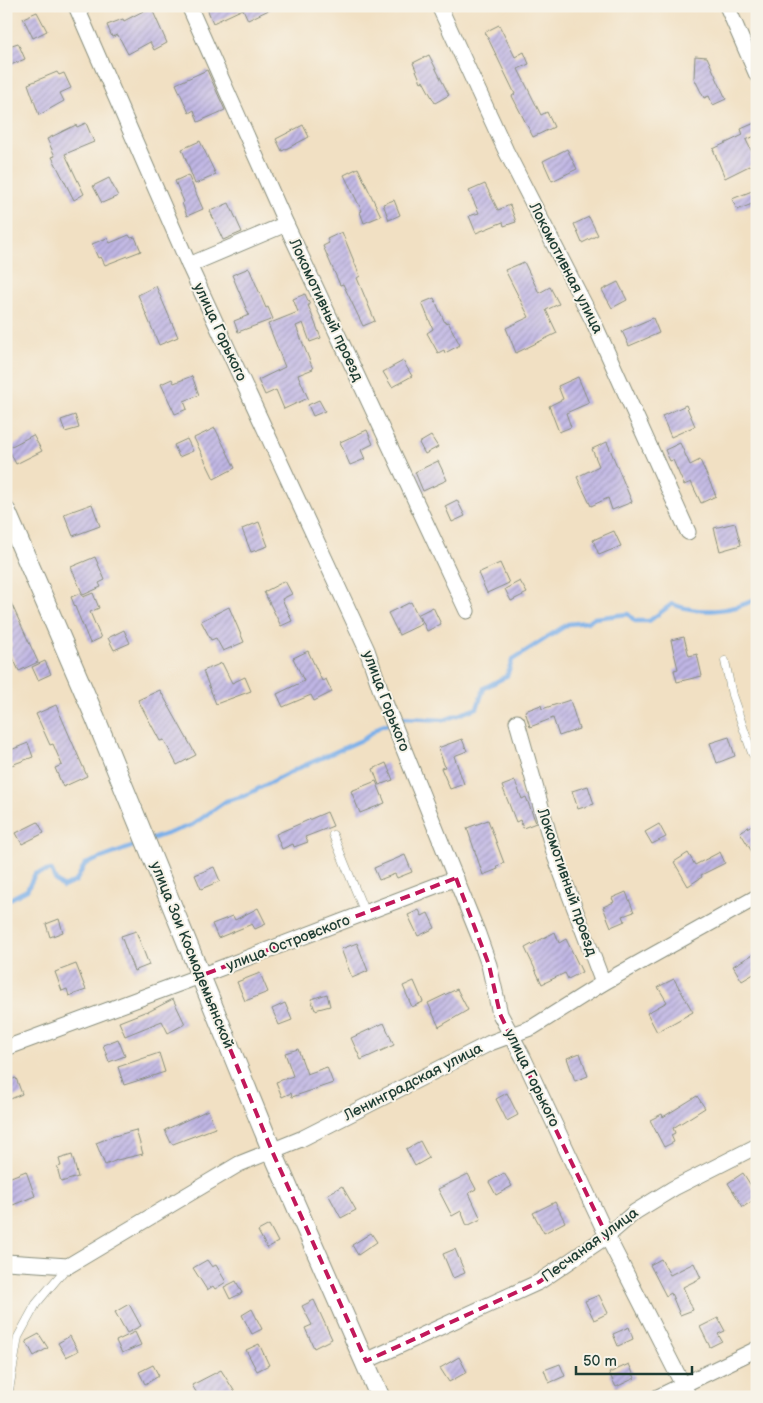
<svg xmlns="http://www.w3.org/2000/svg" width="763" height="1403" font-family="'Balsamiq Sans',sans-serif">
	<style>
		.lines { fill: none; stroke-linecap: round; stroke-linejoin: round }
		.stream { stroke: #7db0e9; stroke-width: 4.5 }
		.building { fill: url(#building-hatch) }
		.service-casing { stroke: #888e7c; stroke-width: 9 }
		.minor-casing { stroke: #888e7c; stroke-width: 17 }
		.tertiary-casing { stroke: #888e7c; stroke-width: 21 }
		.service { stroke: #fff; stroke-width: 8 }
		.minor { stroke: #fff; stroke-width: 15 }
		.tertiary { stroke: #fff; stroke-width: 19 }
		.marked { fill: none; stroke: #c2185b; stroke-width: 4; stroke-dasharray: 10 6; stroke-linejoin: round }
		.labels { text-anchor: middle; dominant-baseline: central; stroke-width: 4; stroke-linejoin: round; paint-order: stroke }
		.street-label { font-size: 15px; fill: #1f3d34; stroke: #f7f3e8 }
	</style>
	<defs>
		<pattern id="building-hatch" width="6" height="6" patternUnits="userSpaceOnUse" patternTransform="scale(1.25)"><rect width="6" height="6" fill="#c0b6e5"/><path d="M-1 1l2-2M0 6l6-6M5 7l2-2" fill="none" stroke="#9b95ba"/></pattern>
	</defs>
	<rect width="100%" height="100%" fill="#f7f3e8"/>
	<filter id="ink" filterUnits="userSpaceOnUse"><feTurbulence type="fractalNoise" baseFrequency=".02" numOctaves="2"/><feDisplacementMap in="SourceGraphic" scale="10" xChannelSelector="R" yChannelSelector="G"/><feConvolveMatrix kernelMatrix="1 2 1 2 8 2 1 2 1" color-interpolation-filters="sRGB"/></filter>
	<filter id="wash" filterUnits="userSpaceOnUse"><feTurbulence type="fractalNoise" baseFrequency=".0096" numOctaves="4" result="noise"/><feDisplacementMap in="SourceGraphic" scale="20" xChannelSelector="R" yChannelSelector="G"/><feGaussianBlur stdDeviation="1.12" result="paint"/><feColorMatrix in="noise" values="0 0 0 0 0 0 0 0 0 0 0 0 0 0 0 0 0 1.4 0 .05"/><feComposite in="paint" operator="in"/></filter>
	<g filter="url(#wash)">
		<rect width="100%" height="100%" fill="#f1e0c3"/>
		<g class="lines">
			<g class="stream">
				<path d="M 149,840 L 192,825 L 226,801 L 244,796 L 301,767 L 364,739 L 379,727 L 404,718 L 444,720 L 477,708 L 484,688 L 507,676 L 512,660 L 568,624 L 587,622 L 594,618 L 628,614 L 635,621 L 649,621 L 672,604 C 698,614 732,613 757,598"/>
				<polyline points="6,901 27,890 35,874 51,870 56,881 63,887 76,881 85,864 142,843"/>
			</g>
		</g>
		<g id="blocks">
			<g class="building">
				<polygon points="206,6 277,6 248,20 243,9 213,23"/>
				<polygon points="151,7 167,43 154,50 150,42 128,54 118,35 112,37 107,25 123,19 124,21"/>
				<polygon points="37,12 47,31 33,38 23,18"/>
				<polygon points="499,25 515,57 524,52 529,64 518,69 541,115 547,112 554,127 533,137 512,96 515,94 485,32"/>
				<polygon points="18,43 25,59 6,67 6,47"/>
				<polygon points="429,55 449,95 435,103 423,81 421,82 413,63"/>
				<polygon points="695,56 707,57 726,99 713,105 709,96 704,98 694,78"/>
				<polygon points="207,70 225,110 198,122 194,110 189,113 176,84"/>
				<polygon points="57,72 59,75 64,73 71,88 60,93 64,101 39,115 28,84"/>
				<polygon points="757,122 757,135 746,140 757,162 725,178 713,149 743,135 741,129"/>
				<polygon points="86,123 94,142 65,154 84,194 74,200 52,157 55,156 47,139 76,125 77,127"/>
				<polygon points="303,125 309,137 282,151 276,139"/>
				<polygon points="200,141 216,175 195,184 182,149"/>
				<polygon points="567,149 577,169 552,181 543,161"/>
				<polygon points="358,168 381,216 364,223 360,212 362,211 344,175"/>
				<polygon points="188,175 203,209 187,216 182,203 184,202 175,181"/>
				<polygon points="109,178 118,196 102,203 93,186"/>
				<polygon points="485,184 498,210 510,205 516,222 504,226 503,222 476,233 469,216 479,213 469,191"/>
				<polygon points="757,189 757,202 737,210 732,199"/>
				<polygon points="394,200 400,215 389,220 383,204"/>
				<polygon points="229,203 242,232 223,240 210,211"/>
				<polygon points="589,217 598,235 582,243 574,224"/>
				<polygon points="342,232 360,276 357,278 375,321 363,326 343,284 340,285 323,246 329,243 327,239"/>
				<polygon points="129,235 131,238 135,237 141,251 105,265 101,257 98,258 92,244 107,238 110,243"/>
				<polygon points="524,262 539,293 550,287 559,304 546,310 557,333 516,353 506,328 529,317 505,270"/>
				<polygon points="249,268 266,308 268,307 273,319 238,332 234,321 249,315 232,275"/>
				<polygon points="618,282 627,300 612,308 602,290"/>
				<polygon points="156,286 178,337 159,345 138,295"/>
				<polygon points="305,294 310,305 308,305 321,338 310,342 303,323 296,326 313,369 298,375 308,398 284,409 276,390 265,395 258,380 285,367 268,324 298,312 293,299"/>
				<polygon points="434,298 445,323 448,322 460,345 445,353 444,350 438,353 427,333 433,329 422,303"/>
				<polygon points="653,318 659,333 629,346 622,331"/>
				<polygon points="403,361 412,376 392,387 383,372"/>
				<polygon points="192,376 199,395 184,401 187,409 175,414 161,384 172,379 174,383"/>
				<polygon points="578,377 589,403 566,413 571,427 559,432 549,406 563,399 558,386"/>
				<polygon points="319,400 325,411 313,416 308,405"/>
				<polygon points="686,405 695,426 671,437 662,416"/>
				<polygon points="75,415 79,428 65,432 61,420"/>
				<polygon points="215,428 235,468 214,479 194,438"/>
				<polygon points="367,430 373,444 361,450 365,459 350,465 340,442"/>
				<polygon points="33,435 42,451 16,464 8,448"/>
				<polygon points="431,436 438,447 425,454 419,443"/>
				<polygon points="187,439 193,451 179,457 174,445"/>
				<polygon points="607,442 632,502 612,510 608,498 591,506 577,477 599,466 592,449"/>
				<polygon points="680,443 690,465 700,460 716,496 701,503 691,482 684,485 673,460 670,461 665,450"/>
				<polygon points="438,461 447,480 423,491 415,472"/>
				<polygon points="457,500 465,516 452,522 445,506"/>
				<polygon points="92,504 100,526 73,536 64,514"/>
				<polygon points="259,522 268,546 251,552 242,529"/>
				<polygon points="735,523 741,545 720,551 714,528"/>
				<polygon points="614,531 621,546 599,555 593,540"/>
				<polygon points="95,557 105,580 99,583 101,587 83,595 71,567"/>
				<polygon points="500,563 509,583 487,593 478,573"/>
				<polygon points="285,581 292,594 282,599 292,621 281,626 264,592"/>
				<polygon points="520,581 527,593 511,601 505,589"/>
				<polygon points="6,592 38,662 19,671 8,647 12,646 6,634"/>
				<polygon points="81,593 83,597 93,593 99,608 90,612 101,638 90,643 71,597"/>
				<polygon points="411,602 422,624 399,635 388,613"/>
				<polygon points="229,607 244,642 223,651 216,638 211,640 201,621"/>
				<polygon points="433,607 441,624 427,631 419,614"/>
				<polygon points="124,630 130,643 114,650 108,638"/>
				<polygon points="684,637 689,656 697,654 702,676 677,682 674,670 678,669 671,640"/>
				<polygon points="308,651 322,681 326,679 332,692 314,701 311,695 283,707 277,694 304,681 293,658"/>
				<polygon points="45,661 51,674 38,680 32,667"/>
				<polygon points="222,663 232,683 245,677 251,691 216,704 203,671"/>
				<polygon points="160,690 196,755 177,765 164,740 160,741 138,700"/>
				<polygon points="570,700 579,729 559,736 553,718 530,727 525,711 541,705 542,709"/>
				<polygon points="56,705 87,776 63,787 55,768 62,765 53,744 50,745 36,714"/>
				<polygon points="729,737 735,756 717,763 710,743"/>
				<polygon points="462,739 467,751 454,756 464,784 450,789 441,768 445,767 438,748"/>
				<polygon points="28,743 33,757 6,767 6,752"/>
				<polygon points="386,763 393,780 379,785 373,769"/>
				<polygon points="376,781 385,803 360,813 351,791"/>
				<polygon points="515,781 522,799 526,797 536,823 523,828 520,820 516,822 502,786"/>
				<polygon points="588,786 594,804 578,809 572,791"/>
				<polygon points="327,812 333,826 305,837 308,842 294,847 293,844 282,849 276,834"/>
				<polygon points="488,820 504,863 497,866 498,869 483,875 467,828"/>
				<polygon points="38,822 44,833 22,844 16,833"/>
				<polygon points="757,822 757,860 740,832"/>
				<polygon points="659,824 666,837 652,844 645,832"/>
				<polygon points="720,852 725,863 701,875 702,877 688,886 674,862 688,853 695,865"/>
				<polygon points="405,855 412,872 397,878 395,874 379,880 374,868"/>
				<polygon points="214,867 220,881 201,889 195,875"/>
				<polygon points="626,892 634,912 623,916 625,921 611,927 603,907 614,902 612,898"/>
				<polygon points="258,908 266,924 255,929 252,924 218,938 212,924 233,916 235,920"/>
				<polygon points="419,910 422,916 428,913 435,928 418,936 408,915"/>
				<polygon points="59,919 63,932 50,937 46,924"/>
				<polygon points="136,931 149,965 134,971 121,936"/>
				<polygon points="555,932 559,943 566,939 582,972 568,979 565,973 542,984 525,948"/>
				<polygon points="357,943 368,971 352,978 341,949"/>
				<polygon points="757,952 757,972 742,981 733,966"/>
				<polygon points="76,964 86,990 69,996 67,989 62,991 55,972"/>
				<polygon points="260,973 268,992 245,1001 237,982"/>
				<polygon points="674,979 693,1012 657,1032 647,1013 667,1002 658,987"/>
				<polygon points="414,981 423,1002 412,1007 403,986"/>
				<polygon points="457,989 468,1010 439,1027 428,1003"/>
				<polygon points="327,994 330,1006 315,1010 311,999"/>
				<polygon points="173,999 185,1024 168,1033 162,1021 125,1036 119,1022 147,1011 148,1012"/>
				<polygon points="285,1003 292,1020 279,1025 272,1009"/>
				<polygon points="384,1023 394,1045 361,1060 351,1038"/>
				<polygon points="118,1039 125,1056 109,1062 103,1045"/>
				<polygon points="298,1049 307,1074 327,1067 333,1083 292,1097 291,1093 282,1097 276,1082 293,1076 285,1053"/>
				<polygon points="159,1053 165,1072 124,1085 118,1067"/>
				<polygon points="580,1053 588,1076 575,1081 567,1058"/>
				<polygon points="16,1078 22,1094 6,1101 6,1081"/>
				<polygon points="507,1093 518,1115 507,1121 496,1099"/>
				<polygon points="697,1096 705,1108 673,1128 675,1133 671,1135 674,1142 664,1147 650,1120 662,1114 663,1117"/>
				<polygon points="208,1110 215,1128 173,1144 171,1143 165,1130"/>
				<polygon points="136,1130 143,1154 117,1160 105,1165 96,1143 111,1137"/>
				<polygon points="420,1141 429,1158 415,1166 406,1149"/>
				<polygon points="72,1155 78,1177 61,1182 57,1167 61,1166 59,1159"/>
				<polygon points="26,1171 35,1196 13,1205 10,1200 6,1202 6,1179"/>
				<polygon points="504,1173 512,1186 496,1195 489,1182"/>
				<polygon points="743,1173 757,1195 757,1198 743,1207 728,1183"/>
				<polygon points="468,1174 476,1189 469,1193 481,1219 467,1226 461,1211 452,1216 438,1189"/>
				<polygon points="342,1186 356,1210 341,1218 328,1194"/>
				<polygon points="555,1202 565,1222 544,1233 533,1213"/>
				<polygon points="269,1225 278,1242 267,1248 258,1231"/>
				<polygon points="371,1233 377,1242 358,1255 352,1245"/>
				<polygon points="455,1249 465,1273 453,1278 443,1254"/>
				<polygon points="661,1259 670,1275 694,1263 701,1278 683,1287 693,1310 680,1315 671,1293 666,1296 650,1265"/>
				<polygon points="207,1260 212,1267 216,1265 226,1282 215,1289 213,1286 207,1290 193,1268"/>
				<polygon points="236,1281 242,1293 230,1299 224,1287"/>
				<polygon points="599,1295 608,1313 594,1320 585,1301"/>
				<polygon points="314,1300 332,1339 314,1348 305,1328 312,1325 302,1306"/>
				<polygon points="129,1304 141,1326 127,1333 115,1312"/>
				<polygon points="252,1309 262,1329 252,1334 242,1315"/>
				<polygon points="718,1318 725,1331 718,1334 722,1341 710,1347 700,1327"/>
				<polygon points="629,1327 633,1339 618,1346 613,1334"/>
				<polygon points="135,1332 141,1345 122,1353 116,1341"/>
				<polygon points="39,1334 48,1348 34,1356 26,1341"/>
				<polygon points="70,1336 78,1351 66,1357 58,1343"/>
				<polygon points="259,1344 269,1365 257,1371 246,1350"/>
				<polygon points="459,1357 467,1372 449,1382 440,1368"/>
				<polygon points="560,1364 565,1376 549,1383 544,1370"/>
				<polygon points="629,1364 635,1378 616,1387 609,1373"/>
				<polygon points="153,1365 159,1376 145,1384 139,1372"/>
				<polygon points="221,1370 238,1397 199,1397 192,1385"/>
			</g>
		</g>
	</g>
	<g filter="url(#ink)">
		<use href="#blocks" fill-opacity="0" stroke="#888e7c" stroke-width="1"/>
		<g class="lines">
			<defs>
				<g id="service">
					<polyline points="725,661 732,695 752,753 757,760"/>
					<polyline points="333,835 365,913"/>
					<polyline points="9,1390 18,1337 36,1304 68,1266"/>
				</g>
				<g id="minor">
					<polyline points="76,6 189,265 367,650 384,700 478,934 489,965 500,1014 523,1057 607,1236 689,1397"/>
					<polyline points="189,6 286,224 467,611"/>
					<polyline points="439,6 506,151 594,323 688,532"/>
					<polyline points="727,6 757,75"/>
					<polyline points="189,265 286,224"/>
					<polyline points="517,722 555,856 603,983"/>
					<polyline points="6,1048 200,976 456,878"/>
					<polyline points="6,1262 68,1266 239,1164 301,1139 490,1043 533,1027 603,983 757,897"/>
					<polyline points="366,1361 539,1282 607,1236 635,1212 674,1188 757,1146"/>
					<polyline points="658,1397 757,1349"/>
				</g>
				<polyline id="tertiary" points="6,511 95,717 272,1151 380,1397"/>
			</defs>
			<use href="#service" class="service-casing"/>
			<use href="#minor" class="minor-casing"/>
			<use href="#tertiary" class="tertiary-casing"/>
			<use href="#service" class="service"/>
			<use href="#minor" class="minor"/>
			<use href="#tertiary" class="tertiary"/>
		</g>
	</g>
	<path class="marked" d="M 456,878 L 489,965 L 500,1014 L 607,1236 L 539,1282 L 366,1361 L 272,1151 L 200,976 Z"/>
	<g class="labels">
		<g class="street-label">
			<text transform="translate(566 268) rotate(63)">Локомотивная улица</text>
			<text transform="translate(326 310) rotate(65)">Локомотивный проезд</text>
			<text transform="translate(220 332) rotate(65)">улица Горького</text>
			<text transform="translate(386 701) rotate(69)">улица Горького</text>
			<text transform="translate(567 882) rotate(71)">Локомотивный проезд</text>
			<text transform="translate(288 943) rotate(-21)">улица Островского</text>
			<text transform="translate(192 955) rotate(68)">улица Зои Космодемьянской</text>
			<text transform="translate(532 1078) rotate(64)">улица Горького</text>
			<text transform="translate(413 1082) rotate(-27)">Ленинградская улица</text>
			<text transform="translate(590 1245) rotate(-36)">Песчаная улица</text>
		</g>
	</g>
	<rect width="763" height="1403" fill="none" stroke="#f7f3e8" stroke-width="25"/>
	<path d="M576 1366v8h116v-8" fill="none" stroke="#1f3d34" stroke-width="2.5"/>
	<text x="583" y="1366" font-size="15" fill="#1f3d34" stroke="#f7f3e8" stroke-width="4" paint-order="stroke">50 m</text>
</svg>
